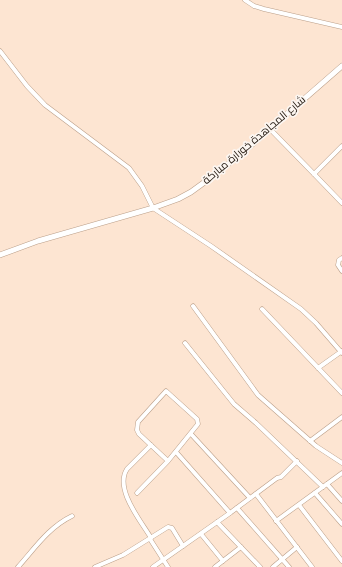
<svg xmlns="http://www.w3.org/2000/svg" width="342" height="567" font-family="'Fira Sans Condensed',Cairo,sans-serif">
	<style>
		.lines { fill: none; stroke-linecap: round; stroke-linejoin: round }
		.minor-casing { stroke: #bb9f89; stroke-width: 5 }
		.tertiary-casing { stroke: #bb9f89; stroke-width: 6 }
		.minor { stroke: #fff; stroke-width: 4 }
		.tertiary { stroke: #fff; stroke-width: 5 }
		.labels { text-anchor: middle; dominant-baseline: central; stroke-width: 3.5; stroke-linejoin: round; paint-order: stroke }
		.street-label { font-size: 11px; fill: #231910; stroke: #fcf6f1 }
	</style>
	<rect width="100%" height="100%" fill="#fde5d2"/>
	<g class="lines">
		<defs>
			<g id="minor">
				<polyline points="245,0 254,6 264,9 342,27"/>
				<polyline points="0,51 27,86 45,105 129,168 142,186 153,208 211,246 301,309 316,323 342,353"/>
				<polyline points="270,129 314,174 342,146"/>
				<polyline points="314,174 342,203"/>
				<polyline points="342,258 339,260 338,265 342,271"/>
				<polyline points="193,306 258,395 316,446 342,463"/>
				<polyline points="262,309 342,393"/>
				<polyline points="185,343 234,404 256,423 323,487"/>
				<polyline points="318,368 342,351"/>
				<polyline points="191,434 250,498"/>
				<polyline points="310,441 342,417"/>
				<path d="M 151,445 L 127,469 C 114,489 141,521 151,538"/>
				<polyline points="176,452 230,513"/>
				<polyline points="327,484 342,501"/>
				<polyline points="137,493 168,461 198,424 197,419 166,391 138,422 137,430 139,434 168,461"/>
				<polyline points="315,493 342,524"/>
				<polyline points="256,494 312,567"/>
				<polyline points="299,505 342,561"/>
				<polyline points="237,508 289,567"/>
				<polyline points="276,521 342,473"/>
				<polyline points="217,522 260,567"/>
				<polyline points="201,534 223,561"/>
				<polyline points="150,539 168,567"/>
				<path d="M 18,567 C 35,548 49,527 72,516"/>
				<polyline points="95,567 123,555 168,527 172,528 183,546"/>
				<polyline points="153,567 230,513 277,478 281,477 297,461"/>
				<polyline points="215,567 241,547"/>
				<polyline points="273,567 297,547"/>
			</g>
			<polyline id="tertiary" points="0,255 38,241 153,208 178,199 191,192 213,176 241,154 342,66"/>
		</defs>
		<use href="#minor" class="minor-casing"/>
		<use href="#tertiary" class="tertiary-casing"/>
		<use href="#minor" class="minor"/>
		<use href="#tertiary" class="tertiary"/>
	</g>
	<g class="labels">
		<g class="street-label">
			<text transform="translate(254 140) rotate(-40)">شارع المجاهدة خورارة مباركة</text>
		</g>
	</g>
</svg>
